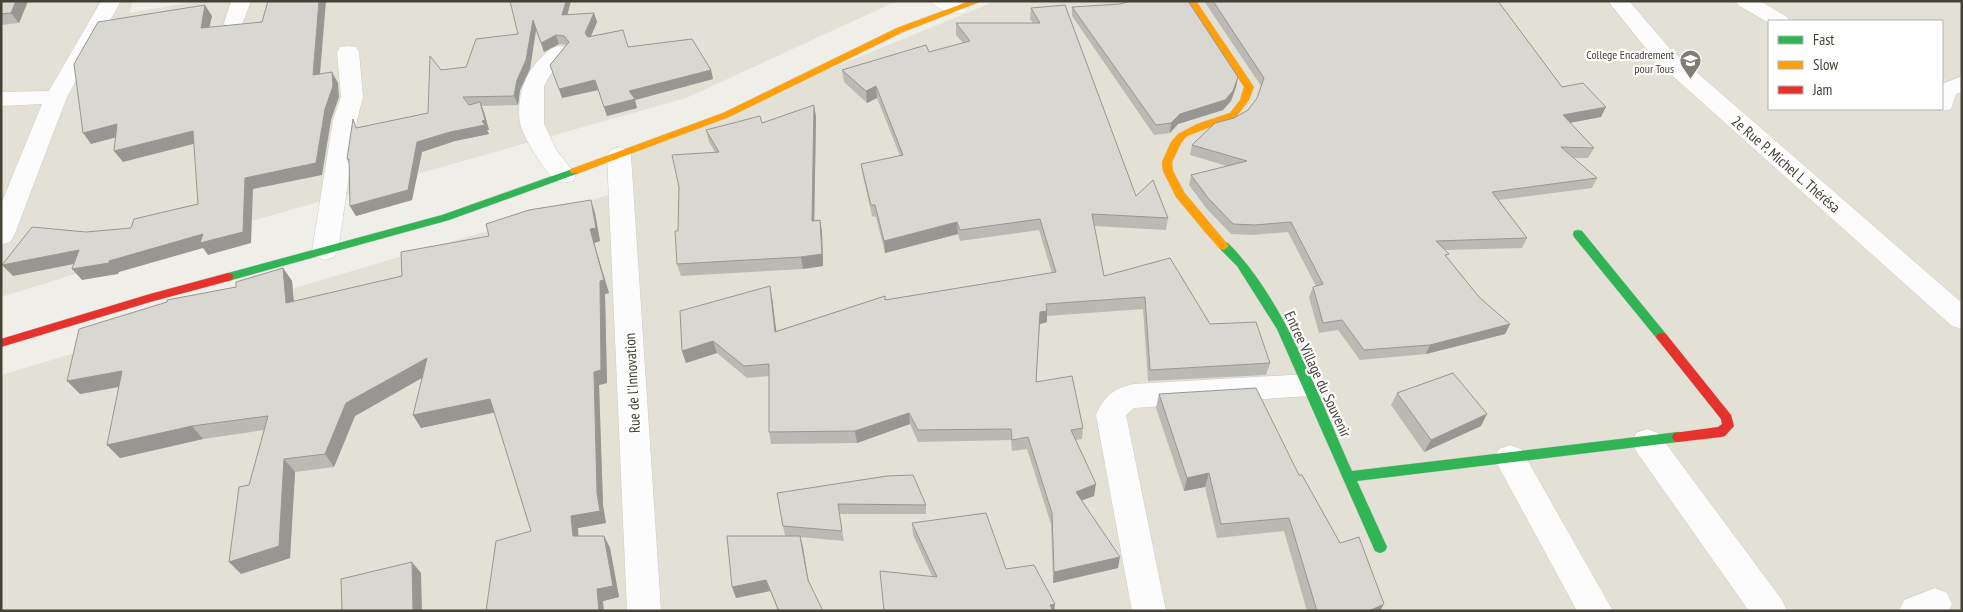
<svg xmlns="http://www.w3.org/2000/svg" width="1963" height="612" font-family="'PT Sans Narrow',sans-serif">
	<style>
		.residential { fill: #e3e1d5; fill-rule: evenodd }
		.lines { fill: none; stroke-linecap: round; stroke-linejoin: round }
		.street-casing { stroke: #cdccc6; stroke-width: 1 }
		.fast-casing { stroke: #ceccbf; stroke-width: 1 }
		.slow-casing { stroke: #ceccbf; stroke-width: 1 }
		.jam-casing { stroke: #ceccbf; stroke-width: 1 }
		.street { fill: #fdfcfc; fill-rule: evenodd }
		.fast { fill: #30b455; fill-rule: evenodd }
		.slow { fill: #ff9f0a; fill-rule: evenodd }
		.jam { fill: #e5322d; fill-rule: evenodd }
		.wall { fill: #bab9b4 }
		.shaded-wall { fill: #979692 }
		.building { fill: #d8d7d1; stroke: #979692 }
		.labels { text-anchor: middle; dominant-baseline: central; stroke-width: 4.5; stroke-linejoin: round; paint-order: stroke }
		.far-poi-label { font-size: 12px; fill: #444135; stroke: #fff; text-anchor: end }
		.street-label { font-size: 15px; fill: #444135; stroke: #fff }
	</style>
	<rect width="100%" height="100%" fill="#efeee8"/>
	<g class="residential">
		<polygon points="1,1 133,1 129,13 199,1 897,1 686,98 198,236 1,297"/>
		<path d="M 996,1 L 1962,1 L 1962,611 L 1,611 L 1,375 L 622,191 L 619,155 ZM 1769,21 L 1942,21 L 1942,109 L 1769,109 Z"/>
	</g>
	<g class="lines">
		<defs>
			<g id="street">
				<polygon points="101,1 121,1 67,97 14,236 10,242 1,245 1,204 42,104 1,106 1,92 49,91"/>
				<polygon points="231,1 251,1 241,27 234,29 227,27 224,23"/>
				<path d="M 931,1 C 943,1 962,0 969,8 L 966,12 C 956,15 937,11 931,1 Z"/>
				<polygon points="1608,1 1629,1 1672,51 1962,303 1962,329 1952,326 1656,61"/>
				<polygon points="1735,1 1760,1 1787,17 1790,21 1769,21 1769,23 1738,5"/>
				<polygon points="348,46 356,47 359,52 363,97 357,120 338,251 334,257 325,260 316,257 312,251 333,120 341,97 337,52 340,47"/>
				<path d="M 559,46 L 567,47 L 570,52 L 550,75 L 544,86 L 544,124 L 557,151 L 576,175 L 573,181 C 567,182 563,183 558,181 C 547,177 522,135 520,123 C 517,101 522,78 538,61 C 545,54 549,48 559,46 Z"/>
				<polygon points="1962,76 1962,92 1956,94 1951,109 1943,111 1935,109 1942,109 1942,84"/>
				<polygon points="619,147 627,150 631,155 661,611 627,611 607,155 611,150"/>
				<path d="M 1308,374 L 1318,377 L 1323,385 L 1318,393 L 1308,396 L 1134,408 L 1126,415 L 1166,611 L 1132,611 L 1096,415 C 1104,396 1114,388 1134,384 Z"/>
				<polygon points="1647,429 1658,433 1782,600 1787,611 1749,611 1636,451 1632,442 1636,433"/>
				<polygon points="1510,445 1521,449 1613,611 1577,611 1494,458 1499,449"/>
				<polygon points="1935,588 1947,593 1952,604 1949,611 1899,611 1904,600"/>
			</g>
			<g id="fast">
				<polygon points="575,168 580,171 579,173 449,220 228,281 223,277 228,273 442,215"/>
				<polygon points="1578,230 1582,231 1666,334 1668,337 1666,340 1658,340 1574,237 1573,234 1574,231"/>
				<path d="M 1224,242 L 1228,243 C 1285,300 1319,398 1352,471 L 1678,432 L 1682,433 L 1684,437 L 1682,441 L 1678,442 L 1357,481 L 1387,547 L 1385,551 L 1380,553 L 1375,551 L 1277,329 L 1237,266 L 1220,249 L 1219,246 Z"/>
			</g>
			<g id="slow">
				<polygon points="970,1 982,1 903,32 729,117 579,173 571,173 570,171 571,169 723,113 897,28"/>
				<polygon points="1188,1 1196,1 1254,87 1249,100 1236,117 1187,136 1181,143 1172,162 1173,171 1184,192 1229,246 1224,250 1220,249 1205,232 1176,197 1163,171 1162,162 1171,142 1178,134 1197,124 1230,113 1240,100 1244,87"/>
			</g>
			<g id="jam">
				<polygon points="228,273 232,274 233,277 232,280 150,302 1,347 1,339 150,294"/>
				<polygon points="1662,333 1666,334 1731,415 1734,426 1725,436 1721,437 1678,442 1674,441 1672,437 1674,433 1718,427 1722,424 1721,419 1658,340 1656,337 1658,334"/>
			</g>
		</defs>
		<use href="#street" class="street-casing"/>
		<use href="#fast" class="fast-casing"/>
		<use href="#slow" class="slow-casing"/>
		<use href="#jam" class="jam-casing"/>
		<use href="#street" class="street"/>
		<use href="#fast" class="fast"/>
		<use href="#slow" class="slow"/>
		<use href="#jam" class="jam"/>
	</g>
	<g class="wall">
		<polygon points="1,1 28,1 19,23 1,25"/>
		<polygon points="1204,1 1498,1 1562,87 1601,117 1570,123 1594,148 1588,158 1573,158 1597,178 1592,188 1499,200 1527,238 1522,248 1446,250 1447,257 1479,297 1510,324 1505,334 1426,354 1360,360 1338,330 1319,333 1309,297 1313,287 1316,286 1288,232 1253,235 1231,234 1206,208 1189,185 1191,175 1227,166 1190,155 1192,145 1234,118 1248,110 1257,98 1261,86"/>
		<polygon points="1120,4 1238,77 1236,87 1231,101 1223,110 1178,124 1170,133 1154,135 1072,16 1072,7"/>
		<polygon points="1065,5 1136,196 1168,218 1166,230 1094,226 1104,276 1210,324 1270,363 1266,375 1148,381 1143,309 1047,316 1047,322 1040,324 1036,382 1083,428 1082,439 1076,440 1094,496 1082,500 1118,568 1053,583 1051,524 1027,449 1012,451 1011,440 918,442 910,424 857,443 771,444 769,432 769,376 747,378 717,353 686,363 682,351 772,297 776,331 885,296 886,300 1052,273 1039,230 960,241 958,234 885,253 876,217 872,216 863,176 861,164 900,156 877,98 867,103 844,82 842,70 929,52 963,43 956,35 956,23 1033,23 1030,19 1031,8"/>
		<polygon points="594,13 597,22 591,36 711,70 713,79 635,100 637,108 607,116 598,90 562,98 550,65 566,45 559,44 544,52 536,30 530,69 520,90 518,105 482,106 489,130 487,130 489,134 455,141 422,152 412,200 356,216 350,206 349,164 347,159 358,128 428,113 441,70 466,67 518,34 568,15"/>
		<polygon points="814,105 816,117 814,221 820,220 822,232 823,266 803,269 681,276 677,264 678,231 715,152 709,142 706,130 762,123"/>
		<polygon points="595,213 600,241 594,243 609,293 605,294 607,383 599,385 603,505 606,523 578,528 578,536 604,536 610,548 619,597 603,601 531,531 494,412 421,428 413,415 422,378 355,416 334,467 295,472 290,558 241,574 249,485 264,430 203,439 120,458 107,445 119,387 80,394 167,302 236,287 283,268 292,281 294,302 402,276 489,236"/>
		<polygon points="1397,393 1481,426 1424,452 1391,405"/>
		<polygon points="1159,394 1299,475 1340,543 1380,611 1307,611 1284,531 1217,538 1205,487 1184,491 1156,408"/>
		<polygon points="777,493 926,505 926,514 839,514 844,541 800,537 809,582 823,611 778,611 770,591 736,598 785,536 783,526"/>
		<polygon points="912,523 1006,569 1055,604 1054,611 884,611 932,576 913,535"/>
	</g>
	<g class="shaded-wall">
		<polygon points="16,1 28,1 19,23 11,13"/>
		<polygon points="319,1 326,1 319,86 313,75"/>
		<polygon points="566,1 571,1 565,24 562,15"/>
		<polygon points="205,5 212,16 207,39 201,28"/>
		<polygon points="594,13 597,22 588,43 585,33"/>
		<polygon points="533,20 536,30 530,69 520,90 518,105 514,96 517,80"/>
		<polygon points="556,35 559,44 544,52 541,43"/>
		<polygon points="711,70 713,79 635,100 637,108 607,116 604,107 629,91"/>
		<polygon points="332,72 338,83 339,97 331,120 322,175 253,189 251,243 208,255 203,248 119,272 118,274 82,280 72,269 109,261 245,178 325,109"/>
		<polygon points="1238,77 1236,87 1231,101 1223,110 1178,124 1170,133 1171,123 1180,114"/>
		<polygon points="595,80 598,90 562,98 559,89"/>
		<polygon points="876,86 877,98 867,103 866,91"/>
		<polygon points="480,102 484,112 489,130 487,130 489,134 455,141 422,152 412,200 356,216 350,206 417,142 482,121"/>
		<polygon points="814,105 816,117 814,233 812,221"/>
		<polygon points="1606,107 1601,117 1558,125 1563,115"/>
		<polygon points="117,124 125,135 91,144 83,133"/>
		<polygon points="193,131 201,142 123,162 114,151"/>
		<polygon points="591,200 595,213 600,241 594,243 609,293 605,294 607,383 599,385 603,505 606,523 578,528 579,548 573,536 571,516 597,493 590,229"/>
		<polygon points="820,220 822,232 823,266 803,269 801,257"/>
		<polygon points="957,222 958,234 885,253 884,241"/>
		<polygon points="79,250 89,261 13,276 2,265"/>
		<polygon points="283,268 292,281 295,317 286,303"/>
		<polygon points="770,286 772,297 778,344 775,332"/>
		<polygon points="1047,311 1047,322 1040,324 1040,312"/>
		<polygon points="1510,324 1505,334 1426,354 1430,345"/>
		<polygon points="713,341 717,353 686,363 682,351"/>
		<polygon points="427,358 434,371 355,416 334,467 325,454 346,403"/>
		<polygon points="122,371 134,384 80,394 67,381"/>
		<polygon points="490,399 497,412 421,428 413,415"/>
		<polygon points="909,413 910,424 857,443 855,431"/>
		<polygon points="1487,414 1481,426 1424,452 1431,440"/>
		<polygon points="192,426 203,439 120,458 107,445"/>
		<polygon points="284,459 295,472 290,558 241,574 229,562"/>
		<polygon points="1209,473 1205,487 1184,491 1187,478"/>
		<polygon points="1096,484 1094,496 1075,503 1076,492"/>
		<polygon points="604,536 610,548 619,597 603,601 604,611 599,611 597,589"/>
		<polygon points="800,536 803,547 810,591"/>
		<polygon points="1120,557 1118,568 1053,583 1054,572"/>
		<polygon points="412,562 421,573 422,611 413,611"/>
		<polygon points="766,580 770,591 736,598 732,587"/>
		<polygon points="1055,604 1054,611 1050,611 1050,605"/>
		<polygon points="1384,604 1380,611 1369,611"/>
	</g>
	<g class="building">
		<polygon points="1,1 16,1 11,13 1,14"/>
		<polygon points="268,1 319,1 313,75 332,72 333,86 325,109 316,163 245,178 243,232 200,243 203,234 109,261 109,263 72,269 79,250 2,265 32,227 86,232 131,228 134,219 198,204 193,131 114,151 117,124 83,133 74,64 98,22 205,5 201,28 262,22"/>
		<polygon points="510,1 566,1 562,15 594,13 585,33 588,37 623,30 628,47 692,39 711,70 629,91 635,99 604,107 595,80 559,89 550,65 569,42 564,36 556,35 541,43 533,20 526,60 517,80 514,96 463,97 469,105 480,102 485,120 482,121 485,125 450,132 417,142 408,190 350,206 349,159 347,159 353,119 356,128 428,113 430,56 441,70 466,67 476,39 518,34"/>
		<polygon points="1130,1 1188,1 1238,77 1233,91 1225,100 1180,114 1171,123 1156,125 1072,7 1120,4"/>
		<polygon points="1213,1 1498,1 1562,87 1583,83 1606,107 1563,115 1594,148 1561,147 1597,178 1492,192 1527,238 1436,241 1449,254 1445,255 1479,297 1510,324 1430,345 1364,350 1342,320 1323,323 1313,287 1323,284 1291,222 1255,225 1233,224 1208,198 1191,175 1247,161 1192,145 1215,123 1234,118 1248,110 1257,98 1264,78"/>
		<polygon points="1065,5 1136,196 1153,180 1168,218 1092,214 1104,276 1170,258 1210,324 1256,322 1270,363 1150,370 1145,297 1046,304 1047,311 1040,312 1036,382 1072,376 1083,428 1071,430 1096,484 1076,492 1120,557 1054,572 1052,513 1028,437 1012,440 1011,429 918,430 909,413 855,431 769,432 769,364 744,366 713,341 682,351 680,311 770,286 775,332 885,296 885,300 1056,272 1040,219 960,230 957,222 884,241 875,205 871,205 861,164 903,155 876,86 866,91 842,70 926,45 929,52 970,41 956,23 1040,23 1031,8"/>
		<polygon points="814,105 812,221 820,220 822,254 801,257 677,264 675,231 678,231 679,187 672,155 719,152 706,130 760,116 762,123"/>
		<polygon points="591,200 596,228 590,229 604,280 600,281 601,370 594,372 597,493 600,511 571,516 573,536 604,536 613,586 597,589 599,611 486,611 496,541 531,531 490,399 413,415 427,358 346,403 325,454 284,459 279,546 229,562 239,487 249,485 268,416 192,426 107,445 122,371 67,381 79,329 167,302 167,300 236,287 236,282 283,268 286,303 402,276 401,252 489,236 486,224 529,210"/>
		<polygon points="1453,373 1487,414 1431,440 1397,393"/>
		<polygon points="1256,388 1299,475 1302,475 1340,543 1359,537 1384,604 1369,611 1317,611 1289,518 1221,524 1209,473 1187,478 1159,394"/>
		<polygon points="913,475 926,505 838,504 842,531 783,526 777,493 887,476"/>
		<polygon points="986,513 1006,569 1034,565 1055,604 1050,605 1053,611 884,611 880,571 937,577 912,523"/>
		<polygon points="727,536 800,536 808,580 823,611 779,611 766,580 732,587"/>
		<polygon points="412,562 413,611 342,611 341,579"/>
	</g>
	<defs>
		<symbol id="school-pin" viewBox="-11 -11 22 30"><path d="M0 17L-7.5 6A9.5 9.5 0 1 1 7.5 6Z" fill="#807e74" stroke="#fff"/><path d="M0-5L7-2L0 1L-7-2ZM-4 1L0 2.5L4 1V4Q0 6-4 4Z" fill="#fff"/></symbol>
	</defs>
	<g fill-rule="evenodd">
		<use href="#school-pin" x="1678" y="48" width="25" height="34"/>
	</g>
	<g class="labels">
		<g class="far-poi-label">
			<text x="1674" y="54">College Encadrement<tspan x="1674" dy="14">pour Tous</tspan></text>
		</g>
		<g class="street-label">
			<text transform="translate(1786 164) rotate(41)">2e Rue P. Michel L. Thérésa</text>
			<text transform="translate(1318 374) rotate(65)">Entree Village du Souvenir</text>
			<text transform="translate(632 383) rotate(-93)">Rue de l'Innovation</text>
		</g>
	</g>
	<rect width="1963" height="612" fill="none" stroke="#444135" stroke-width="5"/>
	<rect x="1768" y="20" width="175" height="90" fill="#ffffff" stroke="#b4b3ae"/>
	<rect x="1778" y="36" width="25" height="8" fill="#30b455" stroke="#b4b3ae"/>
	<text x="1813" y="45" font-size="15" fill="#444135">Fast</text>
	<rect x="1778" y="61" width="25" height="8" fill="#ff9f0a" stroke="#b4b3ae"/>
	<text x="1813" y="70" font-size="15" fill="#444135">Slow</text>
	<rect x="1778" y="86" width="25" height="8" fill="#e5322d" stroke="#b4b3ae"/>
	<text x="1813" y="95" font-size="15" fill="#444135">Jam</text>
</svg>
